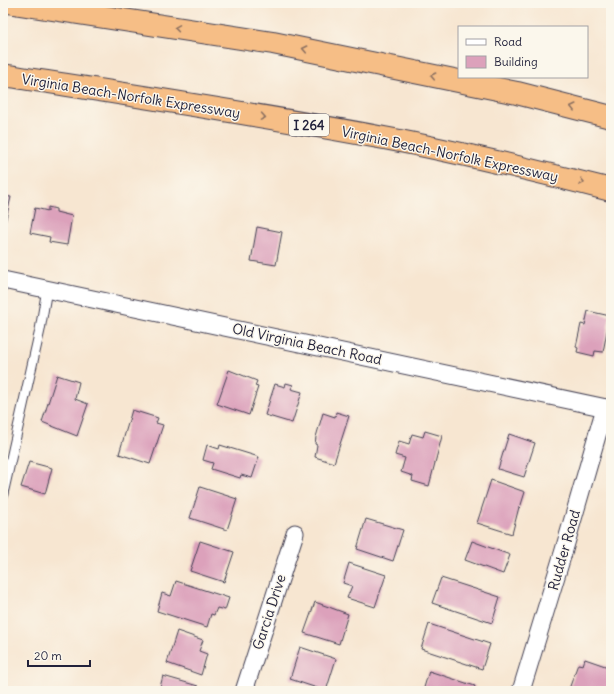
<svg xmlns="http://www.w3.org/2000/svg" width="614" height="694" font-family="Delius,sans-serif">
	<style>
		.building { fill: #dca1bb }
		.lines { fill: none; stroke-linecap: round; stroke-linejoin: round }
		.service-casing { stroke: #423f52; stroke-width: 11 }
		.minor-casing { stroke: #423f52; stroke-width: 19 }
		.motorway-casing { stroke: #423f52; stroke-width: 24 }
		.service { stroke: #fff; stroke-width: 9 }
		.minor { stroke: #fff; stroke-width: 17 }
		.motorway { stroke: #f6be86; stroke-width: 22 }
		.oneway { stroke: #8c7060 }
		.labels { text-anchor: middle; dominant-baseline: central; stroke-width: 3; stroke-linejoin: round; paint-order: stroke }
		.shield { fill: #fbf7ec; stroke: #636270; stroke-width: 1 }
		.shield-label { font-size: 13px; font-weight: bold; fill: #22223b }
		.street-label { font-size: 14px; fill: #22223b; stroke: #fbf7ec }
	</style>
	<rect width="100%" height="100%" fill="#fbf7ec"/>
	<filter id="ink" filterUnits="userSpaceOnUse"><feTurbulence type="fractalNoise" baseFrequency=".025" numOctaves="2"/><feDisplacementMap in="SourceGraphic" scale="8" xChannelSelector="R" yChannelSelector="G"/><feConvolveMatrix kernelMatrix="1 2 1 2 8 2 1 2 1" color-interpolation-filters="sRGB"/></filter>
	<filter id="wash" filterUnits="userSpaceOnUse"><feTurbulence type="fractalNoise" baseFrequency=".012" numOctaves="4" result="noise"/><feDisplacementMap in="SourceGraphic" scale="16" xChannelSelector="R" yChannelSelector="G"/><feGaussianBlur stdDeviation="0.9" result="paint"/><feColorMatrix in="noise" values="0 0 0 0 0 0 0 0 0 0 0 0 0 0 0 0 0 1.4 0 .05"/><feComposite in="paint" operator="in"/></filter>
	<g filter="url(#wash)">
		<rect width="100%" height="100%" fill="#f7e6d1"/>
		<g id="blocks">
			<g class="building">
				<polygon points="3,196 11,197 5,223 3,223"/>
				<polygon points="48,207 56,209 56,212 72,216 67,245 49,242 50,237 30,233 35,208 48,211"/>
				<polygon points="257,227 282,232 276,265 251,261"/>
				<polygon points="588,311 610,316 603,352 595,351 594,356 577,352 578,348 576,347 581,324 585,325"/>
				<polygon points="229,370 257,381 255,386 258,387 249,415 217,404"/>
				<polygon points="57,375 79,382 75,399 88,404 77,436 42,422"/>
				<polygon points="286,383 293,385 291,389 302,392 292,423 265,415 275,384 285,387"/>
				<polygon points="132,410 158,418 156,423 163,425 150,464 119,454"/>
				<polygon points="336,412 349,416 334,463 315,457 317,445 315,444 316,437 323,413 335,417"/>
				<polygon points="425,431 442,436 429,486 412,481 413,476 401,472 405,458 395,455 399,441 409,444 412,434 423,437"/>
				<polygon points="509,434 535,443 524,477 498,469"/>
				<polygon points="207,445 219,449 220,445 259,457 252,478 241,475 240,478 211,469 213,463 203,460"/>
				<polygon points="29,462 52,468 45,494 21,487"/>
				<polygon points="491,480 525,492 520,508 519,507 512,534 477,523"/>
				<polygon points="200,487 237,499 227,530 190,518"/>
				<polygon points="366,519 403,530 393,561 357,549"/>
				<polygon points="200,541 234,552 224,582 190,571"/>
				<polygon points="472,541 510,555 503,574 465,560"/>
				<polygon points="349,563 386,575 375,607 347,598 352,586 343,583"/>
				<polygon points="441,578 500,597 492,623 432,603"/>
				<polygon points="176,581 229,598 225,610 217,608 214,615 211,614 207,627 157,611 162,593 171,596"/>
				<polygon points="315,602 348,614 339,644 304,633"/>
				<polygon points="429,624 490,644 482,669 421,649"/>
				<polygon points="177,631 203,640 199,651 207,654 201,675 167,663"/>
				<polygon points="300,647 336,659 326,691 290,679"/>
				<polygon points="585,659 611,668 611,691 573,691 569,689 578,664 583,665"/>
				<polygon points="429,671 475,686 473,691 423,691"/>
				<polygon points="163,676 198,686 196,691 159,691"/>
			</g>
		</g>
	</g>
	<g filter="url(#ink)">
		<use href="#blocks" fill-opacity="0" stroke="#423f52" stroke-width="1"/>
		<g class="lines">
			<defs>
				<polyline id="service" points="3,494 40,330 47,289"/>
				<g id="minor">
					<polyline points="3,280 611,409"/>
					<polyline points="244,691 295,533"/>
					<polyline points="521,691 564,550 605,408"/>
				</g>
				<g id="motorway">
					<polyline points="13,3 273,43 517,93 611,117"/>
					<path d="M 3,75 C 130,95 257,114 384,138 C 460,152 536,171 611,190"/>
				</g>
			</defs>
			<use href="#service" class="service-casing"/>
			<use href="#minor" class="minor-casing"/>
			<use href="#motorway" class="motorway-casing"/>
			<use href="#service" class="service"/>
			<use href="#minor" class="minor"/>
			<use href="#motorway" class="motorway"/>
		</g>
		<defs><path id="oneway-chevron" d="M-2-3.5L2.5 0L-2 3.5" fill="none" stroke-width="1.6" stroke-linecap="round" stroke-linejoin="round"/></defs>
		<g class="oneway">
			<use href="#oneway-chevron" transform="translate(177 28) rotate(-171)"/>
			<use href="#oneway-chevron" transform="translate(305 49) rotate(-168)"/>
			<use href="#oneway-chevron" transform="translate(433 76) rotate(-168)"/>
			<use href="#oneway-chevron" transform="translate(573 107) rotate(-166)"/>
			<use href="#oneway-chevron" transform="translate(263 117) rotate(10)"/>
			<use href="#oneway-chevron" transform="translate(582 182) rotate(14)"/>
		</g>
	</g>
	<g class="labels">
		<rect class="shield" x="289" y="114" width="40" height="22" rx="3"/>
		<g class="shield-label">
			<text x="309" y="125">I 264</text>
		</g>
		<g class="street-label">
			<text transform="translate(131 96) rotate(9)">Virginia Beach-Norfolk Expressway</text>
			<text transform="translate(450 154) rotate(12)">Virginia Beach-Norfolk Expressway</text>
			<text transform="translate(307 344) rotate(12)">Old Virginia Beach Road</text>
			<text transform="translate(564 550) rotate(-74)">Rudder Road</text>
			<text transform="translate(269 612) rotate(-72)">Garcia Drive</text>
		</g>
	</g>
	<rect width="614" height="694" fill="none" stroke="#fbf7ec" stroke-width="16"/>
	<rect x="458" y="26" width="130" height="52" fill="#fbf7ec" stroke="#a4a2a5"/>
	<rect x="466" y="39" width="20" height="6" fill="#ffffff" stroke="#a4a2a5"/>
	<text x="494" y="46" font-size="12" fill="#22223b">Road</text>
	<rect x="466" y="56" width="20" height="12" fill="#dca1bb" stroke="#a4a2a5"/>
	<text x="494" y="66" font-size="12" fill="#22223b">Building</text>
	<path d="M28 660v6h62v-6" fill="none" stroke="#22223b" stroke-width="2"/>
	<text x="34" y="660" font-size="12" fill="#22223b" stroke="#fbf7ec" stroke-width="3" paint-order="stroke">20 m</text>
</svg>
